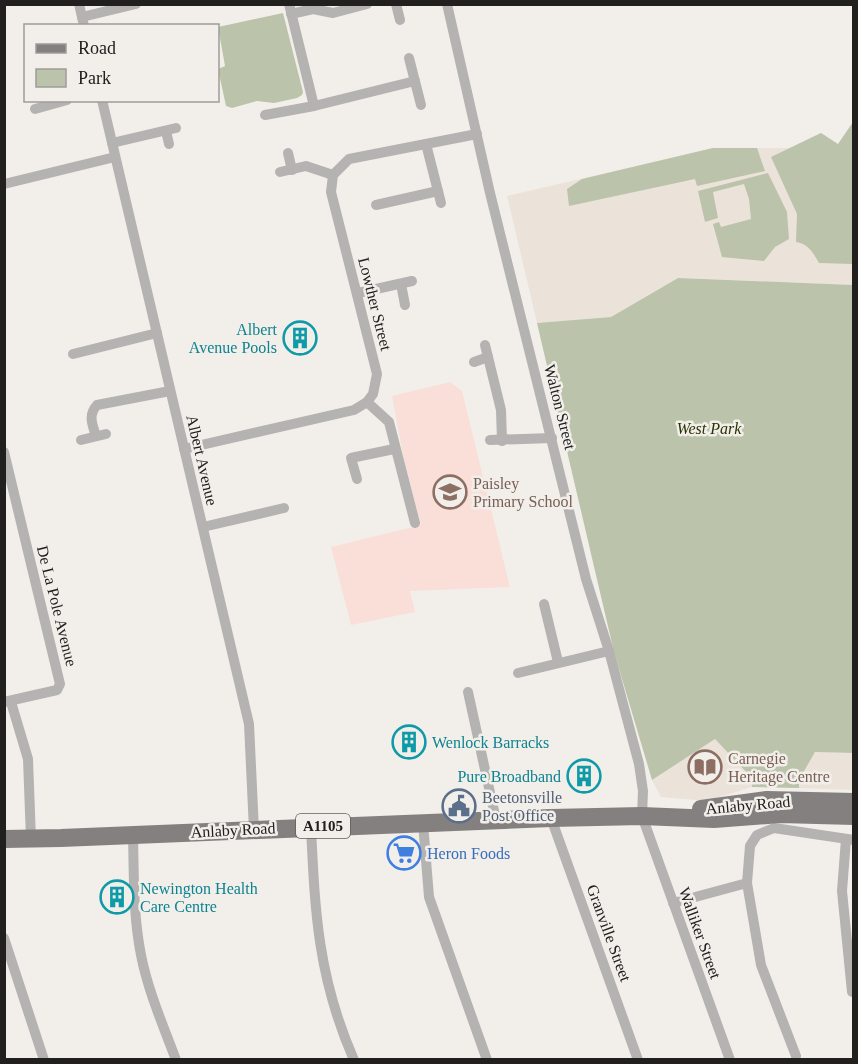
<svg xmlns="http://www.w3.org/2000/svg" width="858" height="1064" font-family="'Times New Roman',serif">
	<style>
		.built { fill: #ebe3d9 }
		.education { fill: #f9dfd8 }
		.green { fill: #bbc3aa }
		.lines { fill: none; stroke-linecap: round; stroke-linejoin: round }
		.minor { stroke: #b5b3b2; stroke-width: 10 }
		.primary { stroke: #84807f; stroke-width: 18 }
		.labels { text-anchor: middle; dominant-baseline: central; stroke-width: 5; stroke-linejoin: round; paint-order: stroke }
		.shield { fill: #f2efeb; stroke: #605e5c; stroke-width: 1.5 }
		.shield-label { font-size: 15px; font-weight: bold; fill: #21201f }
		.street-label { font-size: 16px; fill: #21201f; stroke: #f2efeb }
		.culture-label { font-size: 16px; fill: #0d838f; stroke: #f2efeb; text-anchor: end }
		.park-label { font-size: 16px; font-style: italic; fill: #2a3401; stroke: #f2efeb }
		.education-label { font-size: 16px; fill: #785e54; stroke: #f2efeb; text-anchor: start }
		.service-label { font-size: 16px; fill: #4e5e75; stroke: #f2efeb; text-anchor: start }
		.shop-label { font-size: 16px; fill: #366cbe; stroke: #f2efeb; text-anchor: start }
	</style>
	<rect width="100%" height="100%" fill="#f2efeb"/>
	<g class="built">
		<polygon points="821,133 853,155 853,285 678,278 611,317 537,323 507,196 713,148 790,148"/>
		<polygon points="715,739 752,777 752,787 707,801 661,797 652,780"/>
		<polygon points="815,752 853,753 853,790 799,788 799,780"/>
	</g>
	<polygon class="education" points="450,382 462,391 510,587 410,591 415,612 351,625 331,547 421,525 404,460 392,396"/>
	<g class="green">
		<polygon points="283,13 303,92 302,95 297,98 274,103 257,101 232,108 226,106 218,69 225,66 218,27"/>
		<path d="M 853,122 L 853,264 L 819,263 C 813,253 809,244 796,242 L 797,214 L 771,157 L 821,133 L 838,144 Z"/>
		<polygon points="713,148 757,148 765,171 697,186 695,179 569,206 567,189 582,179"/>
		<polygon points="768,173 787,212 789,239 775,247 764,261 722,257 713,224 719,222 721,227 751,219 749,199 744,184 713,192 718,218 705,222 698,191"/>
		<polygon points="678,278 853,285 853,753 815,752 799,780 799,788 752,787 751,777 715,739 652,780 614,652 537,323 611,317"/>
	</g>
	<g class="lines">
		<g class="minor">
			<polyline points="79,4 84,26"/>
			<polyline points="289,4 314,106"/>
			<polyline points="396,4 400,20"/>
			<polyline points="447,4 490,193 586,579 609,651 639,764 643,791 642,816 730,1060"/>
			<polyline points="291,14 313,9 333,13 367,4"/>
			<polyline points="82,17 136,4"/>
			<polyline points="409,58 421,105"/>
			<polyline points="102,100 249,724 254,830"/>
			<polyline points="35,109 67,100"/>
			<polyline points="265,115 314,106 415,81"/>
			<polyline points="166,131 169,144"/>
			<polyline points="112,143 176,128"/>
			<polyline points="426,144 441,203"/>
			<polyline points="288,153 292,170"/>
			<polyline points="280,172 306,166 333,175"/>
			<polyline points="4,184 115,157"/>
			<polyline points="376,205 438,191"/>
			<polyline points="401,284 405,305"/>
			<polyline points="358,293 412,281"/>
			<polyline points="485,345 501,410 502,441"/>
			<polyline points="73,354 157,333"/>
			<polyline points="474,362 488,357"/>
			<polyline points="367,402 389,422 415,523"/>
			<path d="M 96,436 C 92,424 88,415 97,405 L 170,391"/>
			<polyline points="81,440 106,434"/>
			<polyline points="490,440 552,438"/>
			<polyline points="184,449 354,410 367,402 373,394 377,374 331,192 333,175 349,159 477,134"/>
			<polyline points="4,452 60,684 57,690 4,702"/>
			<polyline points="357,479 351,458 394,449"/>
			<polyline points="203,527 284,508"/>
			<polyline points="544,604 558,662"/>
			<polyline points="518,673 609,651"/>
			<polyline points="468,692 496,820"/>
			<polyline points="11,702 28,759 31,839"/>
			<polyline points="551,818 638,1060"/>
			<polyline points="423,823 429,897 487,1060"/>
			<path d="M 311,827 C 315,913 318,978 354,1060"/>
			<path d="M 133,835 C 134,875 133,915 141,955 C 148,991 163,1025 176,1060"/>
			<polyline points="846,839 842,891 852,992"/>
			<polyline points="673,903 747,883"/>
			<polyline points="4,938 44,1060"/>
			<polyline points="796,1056 761,965 747,883 750,846 757,835 774,828 854,840"/>
		</g>
		<g class="primary">
			<polyline points="701,809 767,800 854,802"/>
			<polyline points="4,839 61,838 551,818 642,816 714,819 780,814 854,816"/>
		</g>
	</g>
	<defs>
		<symbol id="building-ring" viewBox="-11 -11 22 22"><circle r="9.5" fill="#f2efeb" stroke="#0f9aa8" stroke-width="1.5"/><path d="M-4-6H4V6H1V3H-1V6H-4ZM-2.5-4.3h1.7v1.8h-1.7ZM.8-4.3h1.7v1.8H.8ZM-2.5-1h1.7V.8h-1.7ZM.8-1h1.7V.8H.8Z" fill="#0f9aa8"/></symbol>
		<symbol id="school-ring" viewBox="-11 -11 22 22"><circle r="9.5" fill="#f2efeb" stroke="#8d6e63" stroke-width="1.5"/><path d="M0-5L7-2L0 1L-7-2ZM-4 1L0 2.5L4 1V4Q0 6-4 4Z" fill="#8d6e63"/></symbol>
		<symbol id="library-ring" viewBox="-11 -11 22 22"><circle r="9.5" fill="#f2efeb" stroke="#8d6e63" stroke-width="1.5"/><path d="M-6-4Q-3-5.5-.7-3.5V5Q-3 3-6 4ZM6-4Q3-5.5 .7-3.5V5Q3 3 6 4Z" fill="#8d6e63"/></symbol>
		<symbol id="civic-ring" viewBox="-11 -11 22 22"><circle r="9.5" fill="#f2efeb" stroke="#5c6f8a" stroke-width="1.5"/><path d="M-.6-6.5H3V-4.5H.6V-3L4-1V1h2V6H-6V1h2V-1L-.6-3ZM-1.2 2.5V6h2.4V2.5Z" fill="#5c6f8a"/></symbol>
		<symbol id="supermarket-ring" viewBox="-11 -11 22 22"><circle r="9.5" fill="#f2efeb" stroke="#3f7fe0" stroke-width="1.5"/><path d="M-6-5.5h2.5l.6 2H6L4.5 2H-2.5L-4.4-4H-6ZM-1.5 3.2a1.3 1.3 0 1 0 .1 0ZM3 3.2a1.3 1.3 0 1 0 .1 0Z" fill="#3f7fe0"/></symbol>
	</defs>
	<g fill-rule="evenodd">
		<use href="#building-ring" x="281" y="319" width="38" height="38"/>
		<use href="#school-ring" x="431" y="473" width="38" height="38"/>
		<use href="#building-ring" x="390" y="723" width="38" height="38"/>
		<use href="#library-ring" x="686" y="748" width="38" height="38"/>
		<use href="#building-ring" x="565" y="757" width="38" height="38"/>
		<use href="#civic-ring" x="440" y="787" width="38" height="38"/>
		<use href="#supermarket-ring" x="385" y="834" width="38" height="38"/>
		<use href="#building-ring" x="98" y="878" width="38" height="38"/>
	</g>
	<g class="labels">
		<rect class="shield" x="296" y="814" width="54" height="24" rx="4.5"/>
		<g class="shield-label">
			<text x="323" y="826">A1105</text>
		</g>
		<g class="street-label">
			<text transform="translate(375 304) rotate(76)">Lowther Street</text>
			<text transform="translate(560 407) rotate(76)">Walton Street</text>
			<text transform="translate(202 460) rotate(77)">Albert Avenue</text>
			<text transform="translate(57 606) rotate(76)">De La Pole Avenue</text>
			<text transform="translate(748 805) rotate(-5)">Anlaby Road</text>
			<text transform="translate(233 830) rotate(-3)">Anlaby Road</text>
			<text transform="translate(609 933) rotate(70)">Granville Street</text>
			<text transform="translate(700 933) rotate(70)">Walliker Street</text>
		</g>
		<g class="culture-label">
			<text x="277" y="329">Albert<tspan x="277" dy="18">Avenue Pools</tspan></text>
			<text x="432" y="742" text-anchor="start">Wenlock Barracks</text>
			<text x="561" y="776">Pure Broadband</text>
			<text x="140" y="888" text-anchor="start">Newington Health<tspan x="140" dy="18">Care Centre</tspan></text>
		</g>
		<g class="park-label">
			<text x="709" y="428">West Park</text>
		</g>
		<g class="education-label">
			<text x="473" y="483">Paisley<tspan x="473" dy="18">Primary School</tspan></text>
			<text x="728" y="758">Carnegie<tspan x="728" dy="18">Heritage Centre</tspan></text>
		</g>
		<g class="service-label">
			<text x="482" y="797">Beetonsville<tspan x="482" dy="18">Post Office</tspan></text>
		</g>
		<g class="shop-label">
			<text x="427" y="853">Heron Foods</text>
		</g>
	</g>
	<rect width="858" height="1064" fill="none" stroke="#21201f" stroke-width="12"/>
	<rect x="24" y="24" width="195" height="78" fill="#f2efeb" stroke="#9e9c99" stroke-width="1.5"/>
	<rect x="36" y="44" width="30" height="9" fill="#84807f" stroke="#9e9c99" stroke-width="1.5"/>
	<text x="78" y="54" font-size="18" fill="#21201f">Road</text>
	<rect x="36" y="69" width="30" height="18" fill="#bbc3aa" stroke="#9e9c99" stroke-width="1.5"/>
	<text x="78" y="84" font-size="18" fill="#21201f">Park</text>
</svg>
